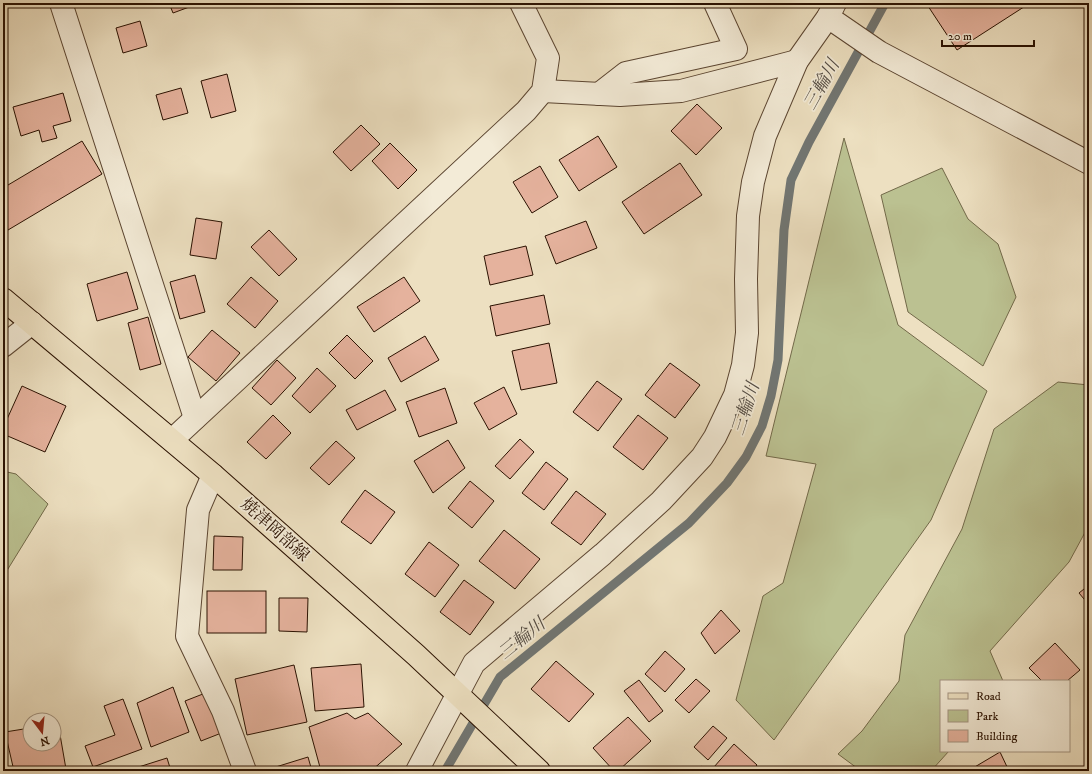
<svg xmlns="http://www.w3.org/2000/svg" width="1092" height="774" font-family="'IM FELL DW Pica','Noto Serif JP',serif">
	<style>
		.green { fill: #bbc191; stroke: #726949 }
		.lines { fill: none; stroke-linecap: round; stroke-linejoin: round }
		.stream { stroke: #717673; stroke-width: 9 }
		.building { fill: #e5b29d; stroke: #2a1101 }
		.minor-casing { stroke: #5b4531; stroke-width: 24 }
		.major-casing { stroke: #2a1101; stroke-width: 24 }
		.minor { stroke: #f3ebd7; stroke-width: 22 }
		.major { stroke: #ede0c1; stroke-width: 22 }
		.labels { text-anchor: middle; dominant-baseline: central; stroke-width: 3.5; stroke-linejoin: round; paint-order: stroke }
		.street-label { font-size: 17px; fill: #2a1101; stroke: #f3ebd7 }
		.water-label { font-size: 18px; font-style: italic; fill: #534c44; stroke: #f3ebd7 }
	</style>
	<rect width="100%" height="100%" fill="#ede0c1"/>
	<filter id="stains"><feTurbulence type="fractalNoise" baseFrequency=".005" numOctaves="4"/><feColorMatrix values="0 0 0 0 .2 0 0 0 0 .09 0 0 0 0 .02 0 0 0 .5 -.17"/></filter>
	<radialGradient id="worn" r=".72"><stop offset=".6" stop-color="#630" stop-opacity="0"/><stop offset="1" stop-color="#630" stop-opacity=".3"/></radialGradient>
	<g class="green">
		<polygon points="844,138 898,325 987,391 931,520 774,740 736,700 763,596 783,583 816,464 766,456"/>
		<polygon points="942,168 968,219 998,244 1016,297 983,366 908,312 881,195"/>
		<polygon points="1058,382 1089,385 1089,525 1069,562 990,651 1003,681 941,681 941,751 949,751 931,771 861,771 838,754 862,731 899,681 905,635 962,529 994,429"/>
		<polygon points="3,471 16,474 48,504 3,577"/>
	</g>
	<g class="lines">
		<polyline class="stream" points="445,771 500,677 689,523 727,483 746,457 762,426 771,396 778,360 784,230 791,180 809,142 885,3"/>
	</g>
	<g class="building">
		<polygon points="169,3 200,3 173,13"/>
		<polygon points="926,3 1030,3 957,50"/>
		<polygon points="140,21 147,46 123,53 116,28"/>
		<polygon points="227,74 236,111 211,118 201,81"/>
		<polygon points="181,88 188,113 163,120 156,95"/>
		<polygon points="63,93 71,121 53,126 57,138 42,142 39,130 21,136 13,107"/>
		<polygon points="697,104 722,128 696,155 671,131"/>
		<polygon points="3,124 8,128 3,134"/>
		<polygon points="361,125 380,144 351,171 333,152"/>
		<polygon points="598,136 617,167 579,191 559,160"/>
		<polygon points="82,141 102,174 3,233 3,188"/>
		<polygon points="390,143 417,170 398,189 372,161"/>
		<polygon points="680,163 702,195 644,234 622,202"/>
		<polygon points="540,166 558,197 532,213 513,182"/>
		<polygon points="196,218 222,222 216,259 190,255"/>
		<polygon points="586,221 597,248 556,264 545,236"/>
		<polygon points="269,230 297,259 279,276 251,247"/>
		<polygon points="526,246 533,275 490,285 484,256"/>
		<polygon points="127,272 138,309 97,321 87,284"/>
		<polygon points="195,275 205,312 180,319 170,282"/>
		<polygon points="251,277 278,301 255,328 227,304"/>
		<polygon points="404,277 420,301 374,332 357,307"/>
		<polygon points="544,295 550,324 496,336 490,306"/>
		<polygon points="148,317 161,364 140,370 128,323"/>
		<polygon points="212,330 240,353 216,381 188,357"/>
		<polygon points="347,335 373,361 355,379 329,353"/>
		<polygon points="425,336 439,360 401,382 388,358"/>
		<polygon points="549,343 557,383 521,390 512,351"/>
		<polygon points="277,360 296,378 271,405 252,388"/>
		<polygon points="670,363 700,385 675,418 645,395"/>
		<polygon points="317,368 336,386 310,413 292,396"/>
		<polygon points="597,381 622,399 598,431 573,412"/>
		<polygon points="22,386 66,406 45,452 3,434 3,428"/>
		<polygon points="504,387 517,414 489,430 474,403"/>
		<polygon points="445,388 457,423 419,437 406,402"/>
		<polygon points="385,390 396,410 357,430 346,410"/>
		<polygon points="273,415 291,433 266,459 247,442"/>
		<polygon points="638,415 668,438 643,470 613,447"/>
		<polygon points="520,439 534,452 510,479 495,466"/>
		<polygon points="448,440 465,468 433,493 414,461"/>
		<polygon points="336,441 355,458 329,485 310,468"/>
		<polygon points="546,462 568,479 544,510 522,493"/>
		<polygon points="470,481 494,501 472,528 448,508"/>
		<polygon points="365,490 395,512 371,544 341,522"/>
		<polygon points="576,491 606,514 581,545 551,523"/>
		<polygon points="504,530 540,559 515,589 479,561"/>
		<polygon points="214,536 243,537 242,570 213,570"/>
		<polygon points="429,542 459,565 435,597 405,574"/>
		<polygon points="464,580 494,602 470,635 440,612"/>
		<polygon points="1089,585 1089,605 1079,593"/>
		<rect x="207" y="591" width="59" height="42"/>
		<polygon points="279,598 308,598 307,632 279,631"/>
		<polygon points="721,610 740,631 715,654 701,633"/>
		<polygon points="1055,643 1080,670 1067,681 1042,681 1029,668"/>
		<polygon points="665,651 685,669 665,692 645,674"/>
		<polygon points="556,661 594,694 569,722 531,689"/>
		<polygon points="361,664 364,707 315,711 311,668"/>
		<polygon points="294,665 307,722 247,735 235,679"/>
		<polygon points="696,679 710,691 689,713 675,700"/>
		<polygon points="639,680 663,711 649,722 624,691"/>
		<polygon points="173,687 189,732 151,747 137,703"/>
		<polygon points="208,692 224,732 201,741 185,701"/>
		<polygon points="123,699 142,749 93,767 85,746 115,735 104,706"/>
		<polygon points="347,713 355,719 368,713 402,744 371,771 321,771 309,727"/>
		<polygon points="628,717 651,741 618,771 614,771 593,748"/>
		<polygon points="58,723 66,769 57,771 14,771 5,732 30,728 30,744 54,744 54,724"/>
		<polygon points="713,726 727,738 708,760 694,747"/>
		<polygon points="734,744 757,765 752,771 719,771 714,767"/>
		<polygon points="1000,752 1009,771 968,771"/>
		<polygon points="308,757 312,771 267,771 266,770"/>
		<polygon points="167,758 171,771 126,771"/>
		<polygon points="701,766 707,771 697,771"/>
	</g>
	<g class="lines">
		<defs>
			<g id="minor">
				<polyline points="61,3 195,418"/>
				<polyline points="828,17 879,52 1089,163"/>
				<polyline points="543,91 620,95 681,91 797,61"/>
				<polyline points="599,94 626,73 736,49 715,3"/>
				<polyline points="3,346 32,323"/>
				<polyline points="172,440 526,111 543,91 548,58 521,3"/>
				<polyline points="213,475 198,510 187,636 223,711 245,771"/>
				<polyline points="417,771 474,663 603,554 661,501 702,457 715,437 735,395 743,365 747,333 746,279 748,216 753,182 765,136 797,61 828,17 835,3"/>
			</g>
			<polyline id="major" points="3,299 213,475 416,655 539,771"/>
		</defs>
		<use href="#minor" class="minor-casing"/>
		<use href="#major" class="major-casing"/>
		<use href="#minor" class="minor"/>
		<use href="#major" class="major"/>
	</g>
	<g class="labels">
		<g class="street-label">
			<text transform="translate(275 530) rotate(42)">焼津岡部線</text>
		</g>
		<g class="water-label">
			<text transform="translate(822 85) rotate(-61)">三輪川</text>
			<text transform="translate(746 409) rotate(-72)">三輪川</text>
			<text transform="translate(522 639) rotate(-39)">三輪川</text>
		</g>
	</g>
	<rect width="1092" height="774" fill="none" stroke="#ede0c1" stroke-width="16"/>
	<rect x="4" y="4" width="1084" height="766" fill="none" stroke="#2a1101" stroke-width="2"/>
	<rect x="8" y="8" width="1076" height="758" fill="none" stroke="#2a1101"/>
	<rect x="940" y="680" width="130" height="72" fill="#f3ebd7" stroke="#a39481"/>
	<rect x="948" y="693" width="20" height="6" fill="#ede0c1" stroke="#a39481"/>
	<text x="976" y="700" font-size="12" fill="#2a1101">Road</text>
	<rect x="948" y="710" width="20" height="12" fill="#bbc191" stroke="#a39481"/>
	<text x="976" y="720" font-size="12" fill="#2a1101">Park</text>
	<rect x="948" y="730" width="20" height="12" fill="#e5b29d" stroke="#a39481"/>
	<text x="976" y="740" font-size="12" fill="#2a1101">Building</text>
	<g transform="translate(42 732) rotate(164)"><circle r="19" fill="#f3ebd7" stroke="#a39481"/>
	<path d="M0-3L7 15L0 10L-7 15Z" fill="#8f2418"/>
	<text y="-6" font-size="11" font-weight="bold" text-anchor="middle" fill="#2a1101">N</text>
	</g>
	<path d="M942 40v6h92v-6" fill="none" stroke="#2a1101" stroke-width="2"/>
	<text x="948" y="40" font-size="12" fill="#2a1101" stroke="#f3ebd7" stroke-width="3" paint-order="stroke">20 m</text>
	<rect width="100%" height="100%" filter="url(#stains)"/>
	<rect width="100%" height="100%" fill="url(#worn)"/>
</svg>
